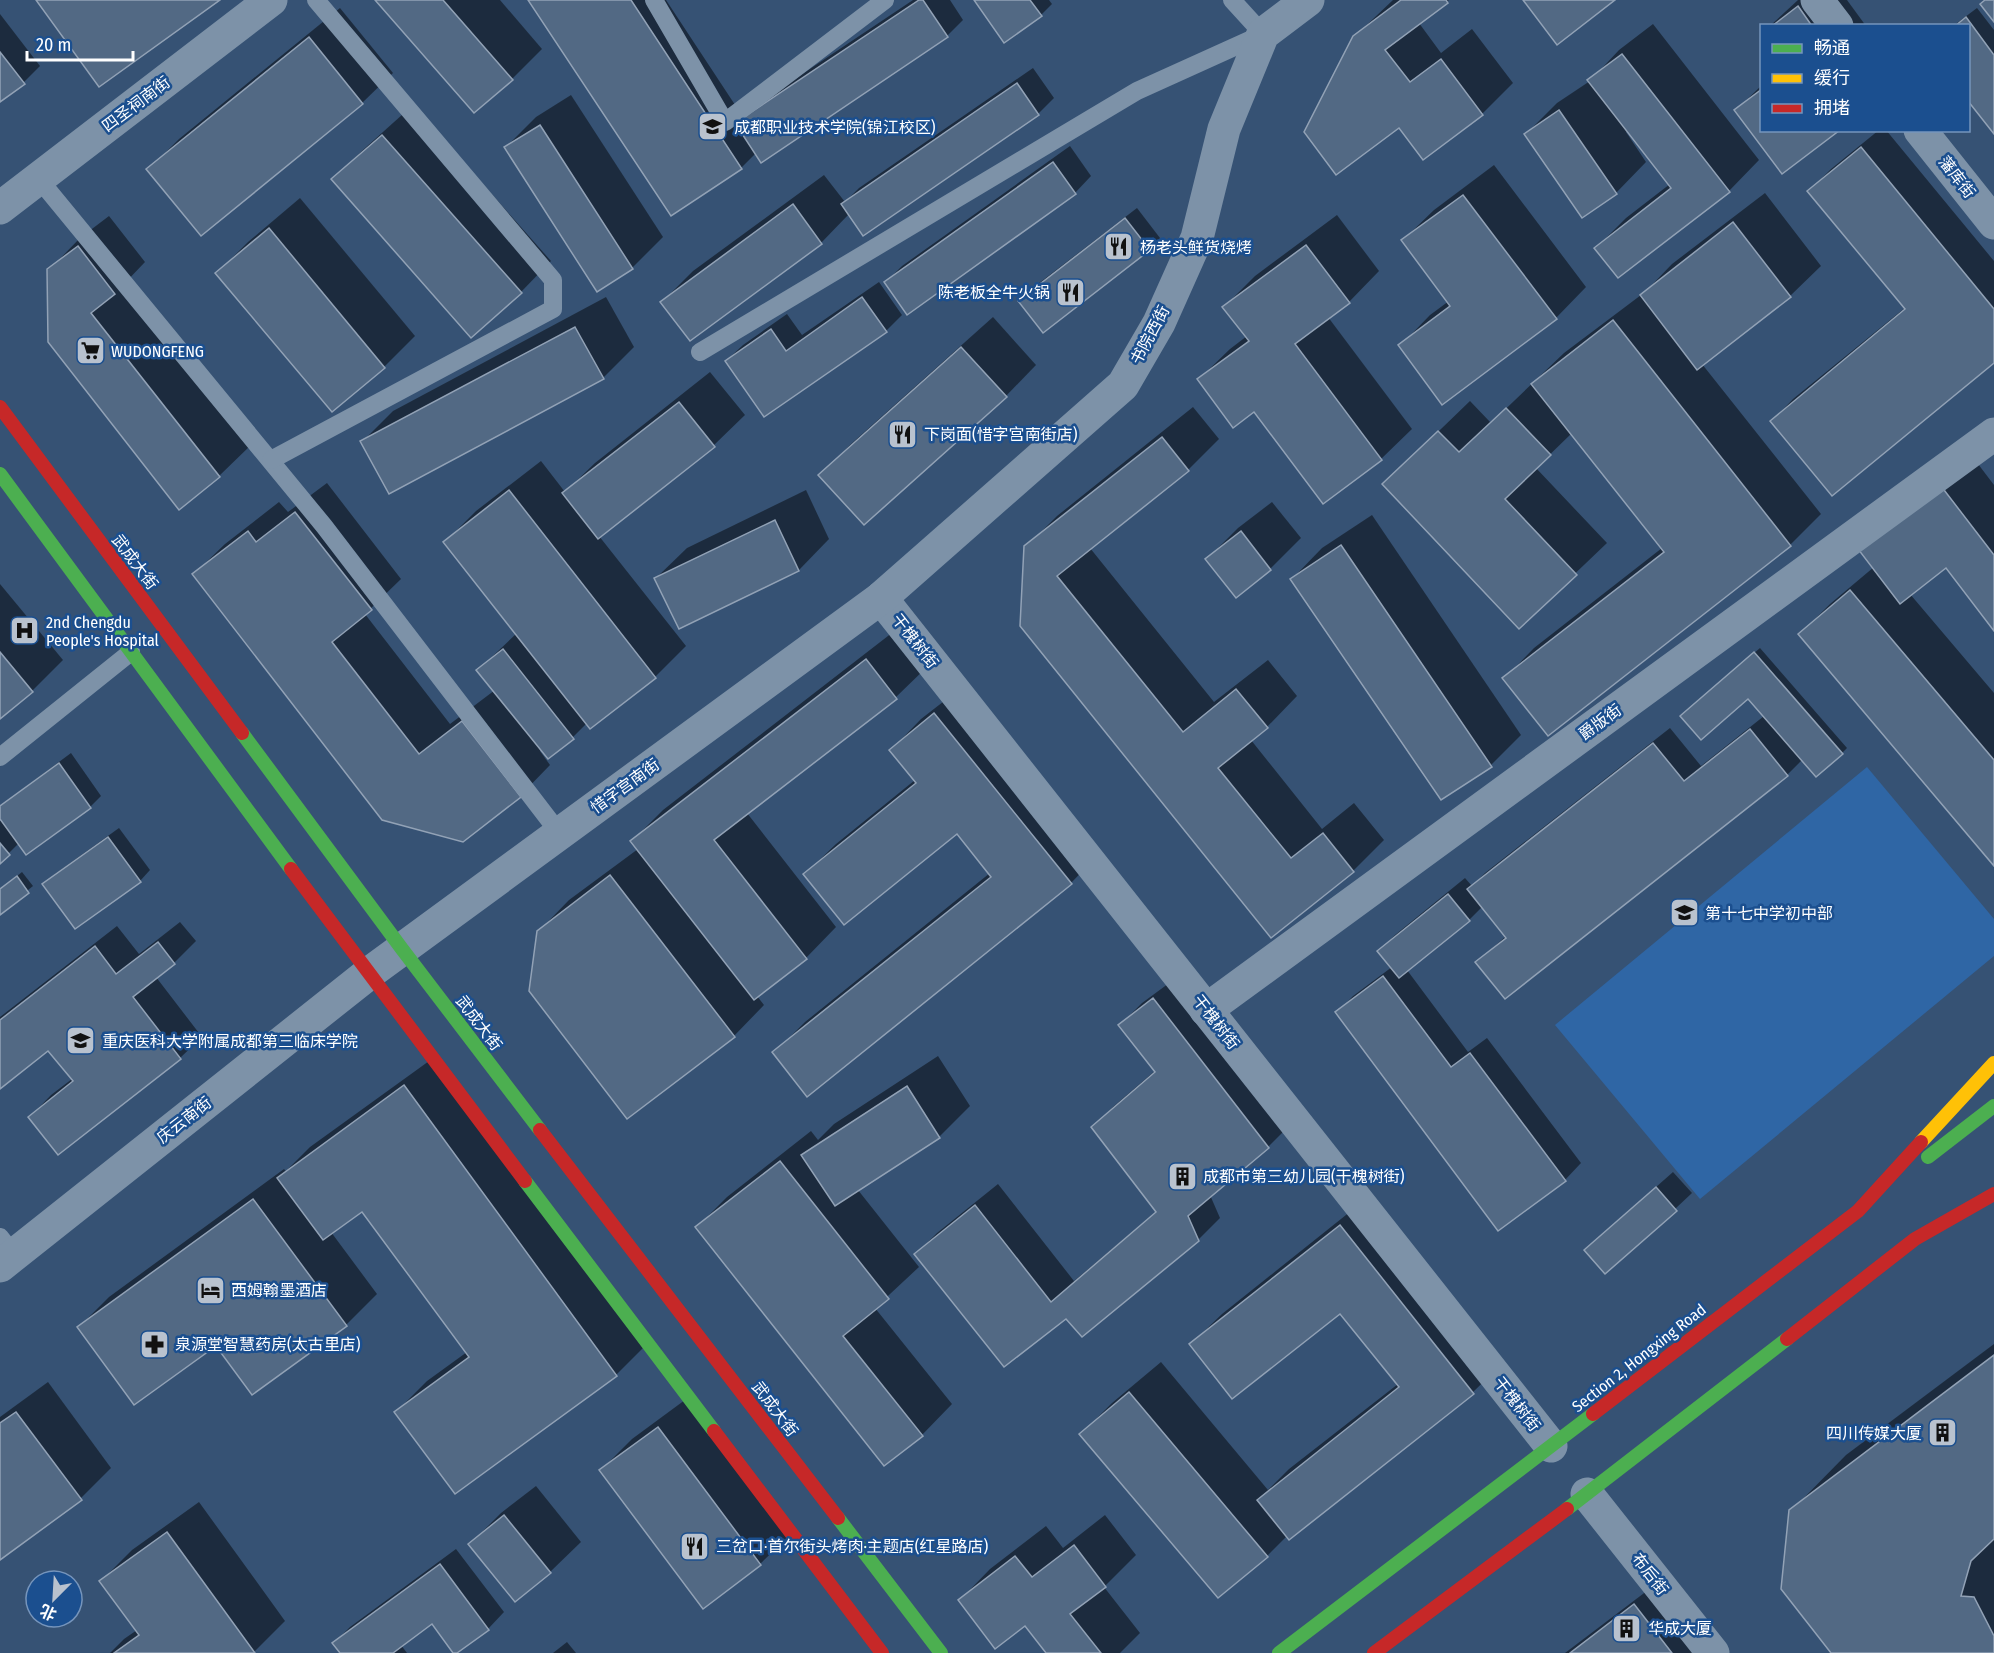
<svg xmlns="http://www.w3.org/2000/svg" width="1994" height="1653" font-family="'Fira Sans Condensed','Noto Sans SC',sans-serif">
	<style>
		.green { fill: #2f66a5 }
		.shadow { fill: #0007 }
		.building { fill: #526984; stroke: #92a2b6; stroke-width: 1.5 }
		.lines { fill: none; stroke-linecap: round; stroke-linejoin: round }
		.lane { stroke: #7d92a8; stroke-width: 18 }
		.street { stroke: #7d92a8; stroke-width: 33 }
		.fast { stroke: #4caf50; stroke-width: 14 }
		.slow { stroke: #ffc107; stroke-width: 14 }
		.jam { stroke: #c62828; stroke-width: 14 }
		.labels { text-anchor: middle; dominant-baseline: central; stroke-width: 5; stroke-linejoin: round; paint-order: stroke }
		.street-label { font-size: 16px; fill: #fff; stroke: #1b4f8f }
		.poi-label { font-size: 16px; fill: #fff; stroke: #1b4f8f; text-anchor: start }
	</style>
	<rect width="100%" height="100%" fill="#365274"/>
	<polygon class="green" points="1867,767 1994,919 1994,956 1700,1199 1555,1025"/>
	<g class="shadow">
		<polygon points="377,0 500,0 542,49 512,79"/>
		<polygon points="530,0 666,0 743,117 753,107 913,0 950,0 963,20 947,36 756,153 741,168 672,213"/>
		<polygon points="976,0 1049,0 1052,4 1041,15"/>
		<polygon points="1393,0 1449,0 1419,23 1441,53 1472,29 1513,83 1482,114 1399,126 1354,37"/>
		<polygon points="1798,0 1847,0 1866,26 1770,26"/>
		<polygon points="340,8 393,73 362,103 148,170 179,139"/>
		<polygon points="1977,8 1994,30 1994,132 1968,26 1953,26"/>
		<polygon points="0,14 40,66 24,82 0,100"/>
		<polygon points="1653,24 1759,160 1729,191 1596,248 1626,218 1670,184 1628,131 1626,132 1646,162 1616,193 1526,134 1557,103 1590,81 1619,50"/>
		<polygon points="1033,68 1054,98 1038,114 849,214 821,243 662,302 693,271 824,175 845,202 859,188"/>
		<polygon points="1762,85 1762,130 1783,172 1736,110"/>
		<polygon points="571,95 663,237 632,268 505,148 536,117"/>
		<polygon points="413,105 551,261 521,292 333,179 364,149"/>
		<polygon points="1879,130 1886,130 1994,261 1994,361 1772,421 1793,399 1906,307 1809,191 1831,169"/>
		<polygon points="1070,146 1091,176 1075,193 886,282 902,266"/>
		<polygon points="1494,165 1586,287 1556,318 1400,346 1430,315 1449,301 1403,240 1434,210"/>
		<polygon points="1765,193 1821,266 1790,296 1702,364 1821,514 1790,545 1548,734 1504,679 1534,648 1662,548 1572,433 1536,468 1607,543 1519,627 1384,484 1470,401 1491,423 1564,353 1645,292 1672,264"/>
		<polygon points="300,198 415,336 384,367 332,410 217,273 248,242"/>
		<polygon points="1137,208 1160,238 1149,249 1020,301 1030,290"/>
		<polygon points="1337,215 1379,271 1349,302 1328,317 1412,429 1381,459 1255,410 1199,379 1230,349 1247,336 1224,307 1255,276"/>
		<polygon points="109,216 145,262 124,284 250,446 219,476 49,270 80,238"/>
		<polygon points="879,282 902,315 886,331 765,415 726,361 743,345 787,314 802,335"/>
		<polygon points="606,297 634,347 603,378 362,442 393,411"/>
		<polygon points="993,317 1036,365 1006,396 820,475 851,444"/>
		<polygon points="710,372 745,415 714,445 599,536 686,646 655,677 590,727 587,723 573,737 548,757 542,749 540,751 550,765 520,796 463,840 194,574 225,544 279,502 288,512 327,483 401,579 365,614 450,724 495,690 478,670 517,633 445,542 476,511 541,461 565,492 595,463"/>
		<polygon points="1193,407 1219,439 1188,470 1090,548 1214,702 1268,660 1297,696 1267,727 1251,740 1322,829 1354,803 1384,840 1353,871 1271,936 1026,547 1057,516"/>
		<polygon points="1972,456 1994,485 1994,628 1946,566 1910,594 1994,693 1994,864 1800,634 1830,604 1874,567"/>
		<polygon points="806,490 829,539 799,570 680,627 656,578 687,548"/>
		<polygon points="1272,502 1301,538 1270,569 1236,596 1207,559 1238,528"/>
		<polygon points="1372,515 1521,735 1491,765 1292,579 1322,548"/>
		<polygon points="0,584 63,660 32,691 0,717"/>
		<polygon points="897,629 927,667 896,697 747,813 836,927 806,958 757,996 764,1005 734,1036 538,932 569,900 638,849 632,841 663,810"/>
		<polygon points="1760,648 1847,748 1842,753 1802,760 1787,775 1477,962 1506,936 1483,906 1469,920 1407,970 1468,1052 1487,1038 1581,1163 1565,1180 1337,1013 1353,996 1392,967 1379,951 1395,935 1465,878 1472,886 1485,873 1670,728 1701,766 1764,716 1748,697 1687,711"/>
		<polygon points="966,684 1101,852 1071,883 774,1053 805,1022 990,873 957,832 805,874 836,844 915,780 891,750 921,719"/>
		<polygon points="71,753 101,796 90,807 26,853 19,843 0,862 0,821 3,820 0,816 0,806"/>
		<polygon points="119,828 150,870 140,881 44,884 55,874"/>
		<polygon points="22,872 33,886 0,913 0,890"/>
		<polygon points="180,922 196,941 174,963 156,977 202,1037 180,1058 30,1117 51,1095 72,1079 49,1048 0,1087 0,1017 117,926 139,954"/>
		<polygon points="1176,978 1290,1125 1268,1147 1210,1195 1220,1218 1198,1240 1066,1317 916,1254 937,1233 998,1184 1074,1281 1157,1211 1093,1127 1114,1106 1156,1070 1120,1025 1142,1003"/>
		<polygon points="436,1056 647,1344 616,1375 396,1412 427,1381 467,1352 362,1210 331,1232 377,1294 346,1325 216,1344 79,1327 109,1297 284,1169 286,1171 310,1147"/>
		<polygon points="938,1056 970,1106 939,1137 858,1190 919,1267 875,1308 952,1404 922,1435 697,1227 727,1197 811,1131 818,1140 834,1124"/>
		<polygon points="1673,1172 1692,1193 1675,1209 1603,1234"/>
		<polygon points="1371,1195 1504,1362 1473,1392 1289,1538 1287,1536 1267,1556 1218,1596 1081,1434 1112,1403 1161,1362 1268,1490 1289,1469 1398,1384 1340,1312 1191,1344 1222,1314"/>
		<polygon points="1994,1344 1994,1653 1833,1653 1791,1511 1846,1455"/>
		<polygon points="48,1382 111,1468 81,1498 0,1558 0,1417"/>
		<polygon points="689,1397 791,1534 760,1564 601,1470 632,1439"/>
		<polygon points="536,1486 581,1542 550,1572 470,1544 501,1513"/>
		<polygon points="199,1502 285,1621 253,1653 110,1653 124,1639 137,1630 101,1581 132,1550"/>
		<polygon points="1105,1515 1136,1555 1104,1587 1140,1633 1120,1653 1048,1653 1025,1624 960,1600 990,1569 1046,1526 1063,1548"/>
		<polygon points="456,1549 504,1612 488,1629 454,1653 432,1622 401,1645 407,1653 342,1653 334,1643 350,1627"/>
		<polygon points="1656,1584 1710,1653 1565,1653"/>
		<polygon points="567,1642 576,1653 553,1653"/>
	</g>
	<g class="building">
		<polygon points="36,0 220,0 99,87"/>
		<polygon points="375,0 443,0 513,80 474,113"/>
		<polygon points="528,0 631,0 742,169 671,216"/>
		<polygon points="919,0 923,0 948,37 761,163 735,123"/>
		<polygon points="974,0 1030,0 1042,16 1004,43"/>
		<polygon points="1401,0 1446,0 1448,3 1385,50 1410,82 1441,59 1483,115 1423,160 1399,128 1336,175 1304,132 1353,36"/>
		<polygon points="1523,0 1615,0 1557,45"/>
		<polygon points="1985,0 1994,0 1994,22 1980,4"/>
		<polygon points="1798,6 1812,26 1772,26"/>
		<polygon points="1966,17 1994,55 1994,134 1968,101 1968,26 1955,26"/>
		<polygon points="309,37 363,104 201,236 146,169"/>
		<polygon points="0,52 25,84 0,102"/>
		<polygon points="1622,54 1730,192 1618,278 1594,248 1671,188 1587,80"/>
		<polygon points="1017,83 1039,115 863,236 841,204"/>
		<polygon points="1762,89 1762,130 1840,130 1782,174 1734,110"/>
		<polygon points="1559,110 1617,194 1582,218 1524,134"/>
		<polygon points="540,125 633,269 597,292 504,147"/>
		<polygon points="382,135 522,293 471,338 331,179"/>
		<polygon points="1861,147 1994,309 1994,363 1832,496 1770,421 1905,309 1807,191"/>
		<polygon points="1053,162 1076,194 907,315 884,282"/>
		<polygon points="1463,195 1557,319 1442,405 1398,345 1450,306 1401,240"/>
		<polygon points="793,204 822,244 690,341 660,302"/>
		<polygon points="1125,218 1150,250 1043,333 1018,301"/>
		<polygon points="1733,222 1791,297 1697,370 1640,295"/>
		<polygon points="269,228 385,368 332,412 215,273"/>
		<polygon points="1306,245 1350,303 1295,344 1382,460 1323,504 1254,412 1233,428 1197,379 1249,341 1222,307"/>
		<polygon points="78,246 115,294 91,313 220,477 179,510 48,342 47,269"/>
		<polygon points="862,297 887,332 764,417 725,361 771,329 786,351"/>
		<polygon points="1613,320 1791,546 1548,736 1502,678 1664,552 1531,384"/>
		<polygon points="575,327 604,379 389,494 360,441"/>
		<polygon points="961,347 1007,397 864,525 818,475"/>
		<polygon points="679,402 715,447 598,539 562,493"/>
		<polygon points="1506,408 1551,455 1505,499 1577,575 1519,629 1382,484 1438,431 1459,452"/>
		<polygon points="1162,437 1189,471 1057,576 1183,732 1236,689 1268,728 1218,768 1291,858 1323,833 1354,872 1271,938 1020,626 1024,546"/>
		<polygon points="1941,486 1994,555 1994,631 1946,568 1900,604 1858,549"/>
		<polygon points="509,490 656,678 590,729 443,542"/>
		<polygon points="295,512 372,610 332,642 419,754 462,721 521,797 463,842 382,820 192,574 248,531 256,542"/>
		<polygon points="775,520 799,571 679,629 654,578"/>
		<polygon points="1241,531 1271,570 1236,598 1205,559"/>
		<polygon points="1341,545 1492,767 1441,800 1290,579"/>
		<polygon points="1850,590 1994,760 1994,866 1798,634"/>
		<polygon points="503,649 574,739 548,759 476,670"/>
		<polygon points="0,652 33,692 0,719"/>
		<polygon points="1754,652 1843,754 1816,777 1748,699 1701,740 1680,716"/>
		<polygon points="866,659 897,699 714,840 807,959 754,1000 630,841"/>
		<polygon points="934,713 1072,884 807,1097 772,1052 991,877 957,834 844,925 803,874 916,783 889,750"/>
		<polygon points="1750,729 1788,776 1505,999 1475,962 1506,938 1467,889 1653,743 1684,781"/>
		<polygon points="59,763 91,808 26,855 0,819 0,806"/>
		<polygon points="108,837 141,882 75,929 42,884"/>
		<polygon points="0,843 10,855 0,864"/>
		<polygon points="610,875 735,1037 627,1119 529,991 537,931"/>
		<polygon points="17,876 29,893 0,915 0,889"/>
		<polygon points="1448,894 1470,921 1399,978 1377,951"/>
		<polygon points="158,942 175,964 133,997 181,1059 58,1155 28,1117 73,1081 48,1051 0,1089 0,1020 95,946 116,974"/>
		<polygon points="1383,976 1451,1067 1470,1053 1566,1181 1498,1231 1335,1012"/>
		<polygon points="1153,998 1269,1148 1188,1216 1199,1241 1082,1337 1066,1319 1004,1367 914,1254 975,1205 1051,1302 1156,1212 1091,1127 1155,1072 1118,1025"/>
		<polygon points="404,1085 617,1376 455,1494 394,1412 469,1357 362,1212 323,1240 277,1178"/>
		<polygon points="907,1086 940,1138 835,1206 801,1155"/>
		<polygon points="780,1161 889,1299 843,1336 923,1436 884,1466 695,1227"/>
		<polygon points="1656,1187 1677,1211 1605,1274 1584,1250"/>
		<polygon points="253,1199 347,1326 252,1395 216,1346 134,1405 77,1327"/>
		<polygon points="1340,1225 1474,1394 1289,1540 1257,1500 1399,1387 1340,1314 1232,1399 1189,1344"/>
		<polygon points="1994,1355 1994,1539 1971,1561 1961,1596 1974,1597 1994,1636 1994,1653 1831,1653 1781,1589 1789,1510"/>
		<polygon points="1129,1392 1268,1557 1218,1598 1079,1434"/>
		<polygon points="16,1412 82,1500 0,1560 0,1423"/>
		<polygon points="658,1427 761,1565 703,1609 599,1470"/>
		<polygon points="504,1515 551,1573 515,1602 468,1544"/>
		<polygon points="167,1532 255,1653 114,1653 139,1635 99,1581"/>
		<polygon points="1074,1545 1106,1587 1070,1614 1101,1653 1046,1653 1025,1626 995,1649 958,1600 1015,1556 1032,1577"/>
		<polygon points="440,1564 489,1630 457,1653 453,1653 432,1624 393,1653 340,1653 332,1643"/>
		<polygon points="1634,1604 1672,1653 1570,1653"/>
	</g>
	<g class="lines">
		<g class="lane">
			<polyline points="654,0 725,122 885,0"/>
			<polyline points="38,178 324,526 560,834"/>
			<polyline points="700,352 1137,91 1263,34 1232,0"/>
			<polyline points="271,460 553,309 553,280 316,0"/>
			<polyline points="0,757 131,652"/>
			<polyline points="0,1237 14,1255"/>
		</g>
		<g class="street">
			<polyline points="1817,0 1837,26"/>
			<polyline points="1920,130 1994,223"/>
			<polyline points="0,208 271,0"/>
			<polyline points="881,598 1551,1446"/>
			<polyline points="1206,1010 1994,434"/>
			<polyline points="0,1266 368,974 881,598 1123,385 1159,323 1197,238 1224,129 1263,34 1308,0"/>
			<polyline points="1587,1494 1713,1653"/>
		</g>
		<g class="fast">
			<polyline points="0,474 291,869"/>
			<polyline points="242,733 402,949 540,1130"/>
			<polyline points="1928,1157 1994,1106"/>
			<polyline points="525,1181 714,1431"/>
			<polyline points="1567,1509 1787,1339"/>
			<polyline points="838,1518 941,1653"/>
			<polyline points="1279,1653 1593,1414"/>
		</g>
		<polyline class="slow" points="1921,1142 1994,1063"/>
		<g class="jam">
			<polyline points="0,407 242,733"/>
			<polyline points="291,869 525,1181"/>
			<polyline points="540,1130 838,1518"/>
			<polyline points="1787,1339 1915,1239 1994,1194"/>
			<polyline points="1593,1414 1858,1211 1921,1142"/>
			<polyline points="714,1431 882,1653"/>
			<polyline points="1374,1653 1567,1509"/>
		</g>
	</g>
	<defs>
		<symbol id="school-square" viewBox="-11 -11 22 22"><rect x="-9" y="-9" width="18" height="18" rx="4" fill="#b9c2ce" stroke="#1b4f8f"/><path d="M0-5L7-2L0 1L-7-2ZM-4 1L0 2.5L4 1V4Q0 6-4 4Z" fill="#111"/></symbol>
		<symbol id="restaurant-square" viewBox="-11 -11 22 22"><rect x="-9" y="-9" width="18" height="18" rx="4" fill="#b9c2ce" stroke="#1b4f8f"/><path d="M-5-6h1v4h1v-4h1v4h1v-4h1v5L-1.5 .5V6h-2V.5L-5-1ZM5-6V6H3V1.5H1.5Q1.5-4 5-6Z" fill="#111"/></symbol>
		<symbol id="supermarket-square" viewBox="-11 -11 22 22"><rect x="-9" y="-9" width="18" height="18" rx="4" fill="#b9c2ce" stroke="#1b4f8f"/><path d="M-6-5.5h2.5l.6 2H6L4.5 2H-2.5L-4.4-4H-6ZM-1.5 3.2a1.3 1.3 0 1 0 .1 0ZM3 3.2a1.3 1.3 0 1 0 .1 0Z" fill="#111"/></symbol>
		<symbol id="hospital-square" viewBox="-11 -11 22 22"><rect x="-9" y="-9" width="18" height="18" rx="4" fill="#b9c2ce" stroke="#1b4f8f"/><path d="M-5-5h3v3.5h4V-5h3V5h-3V1.5h-4V5h-3Z" fill="#111"/></symbol>
		<symbol id="university-square" viewBox="-11 -11 22 22"><rect x="-9" y="-9" width="18" height="18" rx="4" fill="#b9c2ce" stroke="#1b4f8f"/><path d="M0-5L7-2L0 1L-7-2ZM-4 1L0 2.5L4 1V4Q0 6-4 4Z" fill="#111"/></symbol>
		<symbol id="building-square" viewBox="-11 -11 22 22"><rect x="-9" y="-9" width="18" height="18" rx="4" fill="#b9c2ce" stroke="#1b4f8f"/><path d="M-4-6H4V6H1V3H-1V6H-4ZM-2.5-4.3h1.7v1.8h-1.7ZM.8-4.3h1.7v1.8H.8ZM-2.5-1h1.7V.8h-1.7ZM.8-1h1.7V.8H.8Z" fill="#111"/></symbol>
		<symbol id="hotel-square" viewBox="-11 -11 22 22"><rect x="-9" y="-9" width="18" height="18" rx="4" fill="#b9c2ce" stroke="#1b4f8f"/><path d="M-6-4.5h1.5V1H6V5H4.5V3h-9V5H-6ZM-4 0a1.8 1.8 0 1 1 3.6 0ZM.5 0V-2.5h3Q6-2.5 6 0Z" fill="#111"/></symbol>
		<symbol id="pharmacy-square" viewBox="-11 -11 22 22"><rect x="-9" y="-9" width="18" height="18" rx="4" fill="#b9c2ce" stroke="#1b4f8f"/><path d="M-2-6h4v4h4v4h-4v4h-4v-4h-4v-4h4Z" fill="#111"/></symbol>
	</defs>
	<g fill-rule="evenodd">
		<use href="#school-square" x="696" y="110" width="33" height="33"/>
		<use href="#restaurant-square" x="1102" y="230" width="33" height="33"/>
		<use href="#restaurant-square" x="1054" y="276" width="33" height="33"/>
		<use href="#supermarket-square" x="74" y="334" width="33" height="33"/>
		<use href="#restaurant-square" x="886" y="418" width="33" height="33"/>
		<use href="#hospital-square" x="8" y="614" width="33" height="33"/>
		<use href="#school-square" x="1668" y="896" width="33" height="33"/>
		<use href="#university-square" x="64" y="1024" width="33" height="33"/>
		<use href="#building-square" x="1166" y="1160" width="33" height="33"/>
		<use href="#hotel-square" x="194" y="1274" width="33" height="33"/>
		<use href="#pharmacy-square" x="138" y="1328" width="33" height="33"/>
		<use href="#building-square" x="1926" y="1416" width="33" height="33"/>
		<use href="#restaurant-square" x="678" y="1530" width="33" height="33"/>
		<use href="#building-square" x="1610" y="1612" width="33" height="33"/>
	</g>
	<g class="labels">
		<g class="street-label">
			<text transform="translate(136 104) rotate(-37)">四圣祠南街</text>
			<text transform="translate(1957 177) rotate(52)">藩库街</text>
			<text transform="translate(1150 335) rotate(-62)">书院西街</text>
			<text transform="translate(135 562) rotate(53)">武成大街</text>
			<text transform="translate(915 641) rotate(52)">干槐树街</text>
			<text transform="translate(1600 722) rotate(-36)">爵版街</text>
			<text transform="translate(625 786) rotate(-36)">惜字宫南街</text>
			<text transform="translate(1216 1022) rotate(52)">干槐树街</text>
			<text transform="translate(479 1023) rotate(53)">武成大街</text>
			<text transform="translate(184 1120) rotate(-38)">庆云南街</text>
			<text transform="translate(1639 1358) rotate(-38)">Section 2, Hongxing Road</text>
			<text transform="translate(1517 1404) rotate(52)">干槐树街</text>
			<text transform="translate(775 1409) rotate(53)">武成大街</text>
			<text transform="translate(1650 1574) rotate(52)">布后街</text>
		</g>
		<g class="poi-label">
			<text x="734" y="127">成都职业技术学院(锦江校区)</text>
			<text x="1140" y="247">杨老头鲜货烧烤</text>
			<text x="1050" y="292" text-anchor="end">陈老板全牛火锅</text>
			<text x="111" y="351">WUDONGFENG</text>
			<text x="924" y="434">下岗面(惜字宫南街店)</text>
			<text x="46" y="622">2nd Chengdu<tspan x="46" dy="18">People's Hospital</tspan></text>
			<text x="1705" y="913">第十七中学初中部</text>
			<text x="102" y="1041">重庆医科大学附属成都第三临床学院</text>
			<text x="1203" y="1176">成都市第三幼儿园(干槐树街)</text>
			<text x="231" y="1290">西姆翰墨酒店</text>
			<text x="175" y="1344">泉源堂智慧药房(太古里店)</text>
			<text x="1922" y="1433" text-anchor="end">四川传媒大厦</text>
			<text x="716" y="1546">三岔口·首尔街头烤肉·主题店(红星路店)</text>
			<text x="1648" y="1628">华成大厦</text>
		</g>
	</g>
	<rect x="1760" y="24" width="210" height="108" fill="#1b4f8f" stroke="#7695bc" stroke-width="1.5"/>
	<rect x="1772" y="44" width="30" height="9" fill="#4caf50" stroke="#7695bc" stroke-width="1.5"/>
	<text x="1814" y="54" font-size="18" fill="#ffffff">畅通</text>
	<rect x="1772" y="74" width="30" height="9" fill="#ffc107" stroke="#7695bc" stroke-width="1.5"/>
	<text x="1814" y="84" font-size="18" fill="#ffffff">缓行</text>
	<rect x="1772" y="104" width="30" height="9" fill="#c62828" stroke="#7695bc" stroke-width="1.5"/>
	<text x="1814" y="114" font-size="18" fill="#ffffff">拥堵</text>
	<g transform="translate(54 1599) rotate(204)"><circle r="28" fill="#1b4f8f" stroke="#7695bc" stroke-width="1.5"/>
	<path d="M0-4.5L10 22L0 15L-10 22Z" fill="#b9c2ce"/>
	<text y="-9" font-size="16" font-weight="bold" text-anchor="middle" fill="#ffffff">北</text>
	</g>
	<path d="M27 51v9h106v-9" fill="none" stroke="#ffffff" stroke-width="3"/>
	<text x="36" y="51" font-size="18" fill="#ffffff" stroke="#1b4f8f" stroke-width="4.5" paint-order="stroke">20 m</text>
</svg>
